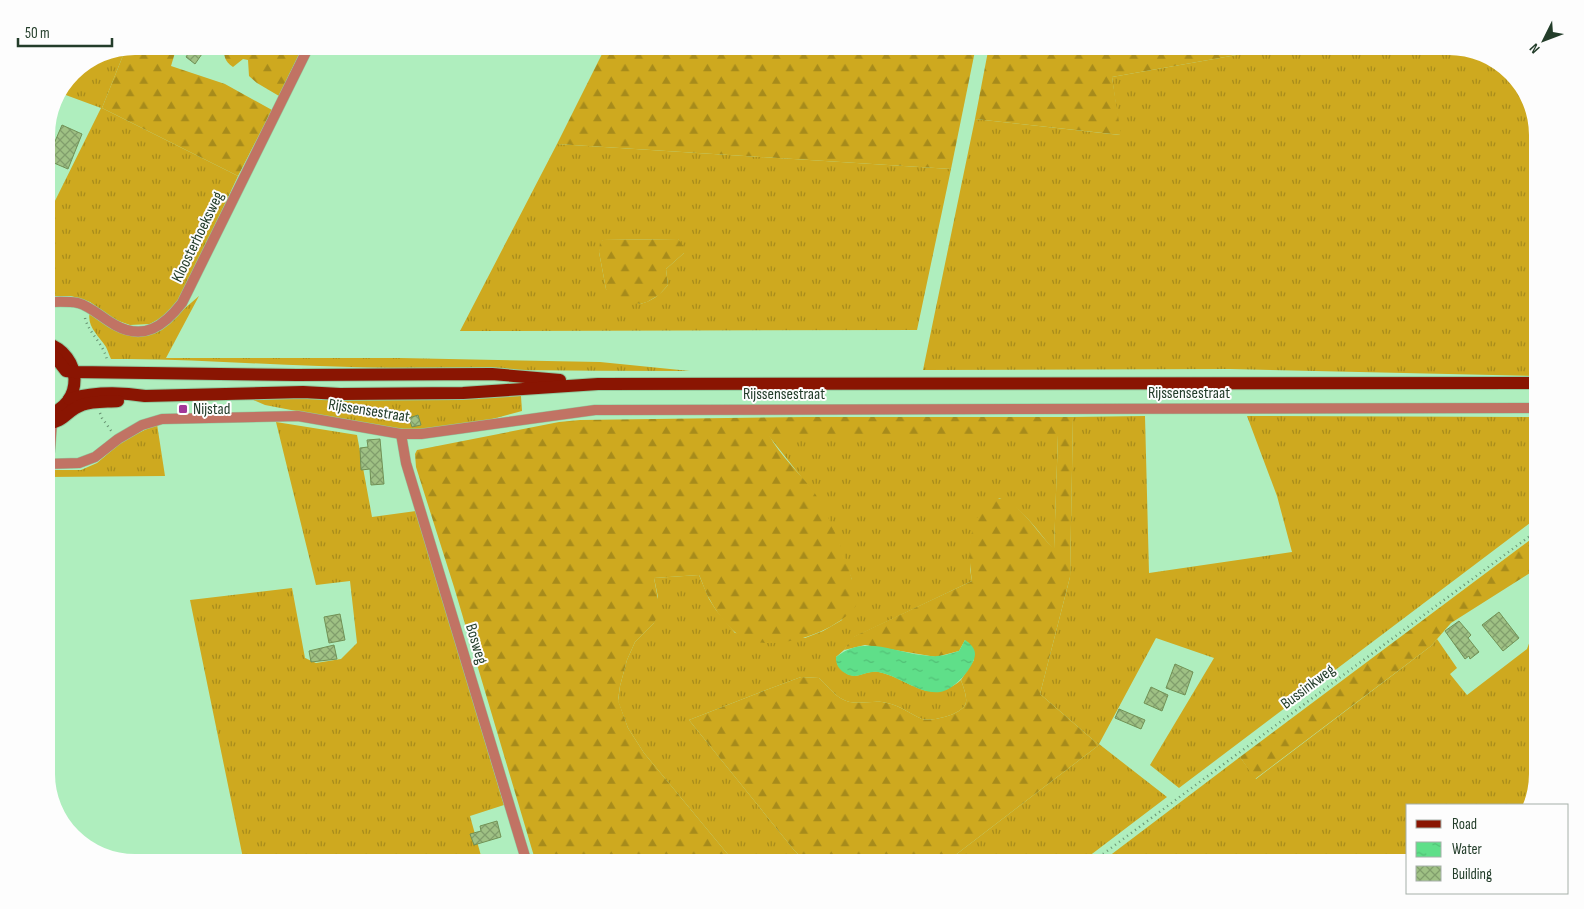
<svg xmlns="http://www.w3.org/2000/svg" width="1584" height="909" font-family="'Sofia Sans Condensed',sans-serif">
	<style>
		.grass { fill: url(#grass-tufts); fill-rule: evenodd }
		.forest { fill: url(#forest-firs) }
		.water { fill: url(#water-ripples) }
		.building { fill: url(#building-cross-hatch); stroke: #719155 }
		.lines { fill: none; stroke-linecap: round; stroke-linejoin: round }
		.street-casing { stroke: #93cba0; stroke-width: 11 }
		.primary-casing { stroke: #93cba0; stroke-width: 14 }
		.path { stroke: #679372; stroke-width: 2.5; stroke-dasharray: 1 4; stroke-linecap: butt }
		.street { stroke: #c17364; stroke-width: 10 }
		.primary { stroke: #8a1502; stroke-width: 12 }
		.poi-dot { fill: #a23798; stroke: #fdfdfd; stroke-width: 2 }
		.labels { text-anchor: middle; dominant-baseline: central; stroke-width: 4; stroke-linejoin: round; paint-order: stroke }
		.street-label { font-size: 16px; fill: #233d2a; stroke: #fdfdfd }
		.poi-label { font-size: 16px; fill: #233d2a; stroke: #fdfdfd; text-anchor: start }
	</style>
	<defs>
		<pattern id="grass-tufts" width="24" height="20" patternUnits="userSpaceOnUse" patternTransform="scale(1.25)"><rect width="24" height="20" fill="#cea91f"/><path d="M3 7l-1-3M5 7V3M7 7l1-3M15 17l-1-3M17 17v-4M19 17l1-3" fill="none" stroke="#a78b1b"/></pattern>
		<pattern id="forest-firs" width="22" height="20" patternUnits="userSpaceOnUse" patternTransform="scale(1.25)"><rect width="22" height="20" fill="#cea91f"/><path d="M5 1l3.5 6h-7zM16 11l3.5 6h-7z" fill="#a78b1b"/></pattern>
		<pattern id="water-ripples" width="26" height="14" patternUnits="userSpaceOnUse" patternTransform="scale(1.25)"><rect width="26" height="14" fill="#5fdf89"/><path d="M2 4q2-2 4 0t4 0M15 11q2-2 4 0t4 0" fill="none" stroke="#52c076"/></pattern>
		<pattern id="building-cross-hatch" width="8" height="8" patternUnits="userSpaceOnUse" patternTransform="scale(1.25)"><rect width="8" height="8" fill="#9fc184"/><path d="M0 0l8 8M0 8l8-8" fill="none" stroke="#819e6c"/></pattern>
	</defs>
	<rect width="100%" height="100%" fill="#afeebe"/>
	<g class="grass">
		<polygon points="1288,46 1449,46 1493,58 1526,90 1538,129 1538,376 1230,369 923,370 975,119 1120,135 1112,77"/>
		<polygon points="126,48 102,108 238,176 179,302 167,315 150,324 130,325 113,319 90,302 71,296 46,296 46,219 101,108 63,94 72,72 101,53"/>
		<path d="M 557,144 L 951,169 L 917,330 L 460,331 ZM 678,239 L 684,253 L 666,269 L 668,285 C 660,295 652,301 640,304 L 606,289 L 599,252 L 603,240 Z"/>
		<path d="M 199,296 L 166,358 L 400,358 L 600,362 L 690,371 C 566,371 442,370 319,366 C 249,364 180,358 111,359 C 109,355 108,351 106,347 C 98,335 86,326 90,311 L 129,334 L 170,321 Z"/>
		<polygon points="521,396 522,411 481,422 417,432 364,424 265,405 251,399"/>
		<polygon points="1145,416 1149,573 1292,552 1277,496 1247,416 1538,417 1538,517 1179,788 1150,765 1214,658 1156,638 1099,744 1167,797 1080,863 945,863 1099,745 1040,694 1070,577 1073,417"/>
		<polygon points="276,422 357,435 372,517 416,511 504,805 470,816 483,863 244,863 190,600 292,588 305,658 316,663 341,659 357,643 350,581 316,585"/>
		<polygon points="157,424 165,476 46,477 46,470 81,470 97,463 124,440"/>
		<path d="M 768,435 L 1058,435 L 1054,550 C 1039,533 1021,505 999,498 L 971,540 L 970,569 L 972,581 L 854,637 L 844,650 L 836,657 C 837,664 837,665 842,670 C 856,683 865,669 879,672 C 910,679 930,707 961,680 C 963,686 967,696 966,702 C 965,714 932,722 922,719 C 910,714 901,706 887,703 C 873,699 855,707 842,699 C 833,694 826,684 819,678 L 801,677 L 766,690 L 689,720 L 794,850 L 807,863 L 735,863 L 644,753 L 628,728 L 618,701 L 620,686 L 627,660 L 635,642 L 654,623 L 658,597 L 654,578 L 699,575 L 709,599 L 716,610 L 735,633 L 805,638 L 823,631 L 842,620 L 852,580 L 839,544 L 825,513 L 814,493 Z"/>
		<polygon points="1538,616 1538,774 1529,805 1408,805 1408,863 1100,863 1240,757 1256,779 1431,646 1437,639 1457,668 1450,674 1467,695 1527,649 1531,638 1531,622"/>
	</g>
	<g class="forest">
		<polygon points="135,46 177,46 171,66 225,84 272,110 238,176 102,108 126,48"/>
		<path d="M 224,46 L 303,46 L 279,96 L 257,83 L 249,76 L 248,60 L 243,59 L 233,67 C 224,61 224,56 224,46 Z"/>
		<polygon points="606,46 976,46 951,169 557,144"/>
		<polygon points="989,46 1288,46 1112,77 1121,135 975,119"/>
		<polygon points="678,239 684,247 684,253 666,269 668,285 659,295 647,302 640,304 614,297 606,289 599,252 600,242 603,240"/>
		<path d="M 805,417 L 1073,417 L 1070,577 L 1040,694 L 1099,745 L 945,863 L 807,863 L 794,850 L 689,720 L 766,690 L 801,677 L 819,678 C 826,684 833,694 842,699 C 855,707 873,699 887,703 C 901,706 910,714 922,719 C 932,722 965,714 966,702 C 967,696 963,686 961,680 L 974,660 L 965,640 L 959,651 L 936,657 L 865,645 L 844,650 L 853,637 L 972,581 C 968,554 967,525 987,504 C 992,498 1001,497 1008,501 C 1024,510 1040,536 1054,549 L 1058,436 L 769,435 C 780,456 800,473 814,492 C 829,514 858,581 856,606 C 835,634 766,657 736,633 C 726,625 716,611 710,600 C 705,592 703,583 699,575 L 654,578 L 660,610 L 654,623 L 635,642 L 627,660 L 620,686 L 618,700 L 628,728 L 644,753 L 735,863 L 536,863 L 454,587 L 416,467 L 415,454 L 417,450 L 559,422 L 580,420 Z"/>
		<polygon points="1538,534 1538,568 1451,623 1431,646 1255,779 1240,757"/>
	</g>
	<path class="water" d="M 965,640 C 970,643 975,648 975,654 C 975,667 953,691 940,692 C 920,695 898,675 878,672 C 866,670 857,681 845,673 C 838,669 836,664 836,657 C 863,635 891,651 921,655 C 926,655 932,657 937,656 C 944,656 952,653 959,651 Z"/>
	<g class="building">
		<polygon points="193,46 196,46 204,51 195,64 186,57"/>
		<polygon points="62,125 82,134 68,169 47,160"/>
		<polygon points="418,415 421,425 412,427 409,418"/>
		<polygon points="380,439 384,484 371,485 370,469 361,470 360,448 368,447 367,440"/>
		<polygon points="1499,612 1519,638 1503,651 1482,625"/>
		<polygon points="340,614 345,640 329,643 324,617"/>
		<polygon points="1459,621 1471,635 1468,638 1479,652 1470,659 1469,656 1465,659 1445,631"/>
		<polygon points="334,645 337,659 311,662 309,651"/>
		<polygon points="1175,664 1193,672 1185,695 1166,688"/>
		<polygon points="1151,687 1168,695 1162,711 1144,703"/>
		<polygon points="1119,709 1145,720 1141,729 1115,718"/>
		<polygon points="497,821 501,837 474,845 470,834 481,831 480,826"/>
	</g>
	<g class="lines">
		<defs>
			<g id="street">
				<path d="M 46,302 C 56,302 68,301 78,303 C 92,307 102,318 115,325 C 144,341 164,326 182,303 L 309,46"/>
				<polyline points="401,434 406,463 527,863"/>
				<polyline points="46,458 50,451 52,423"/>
				<polyline points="46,464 79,463 95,457 118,439 142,425 162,419 298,416 401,434 421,434 595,410 1538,408"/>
			</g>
			<g id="primary">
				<path d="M 46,343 C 83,354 85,405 46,415"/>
				<polyline points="46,353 56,358 66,371 74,372 297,375 492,374 560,380"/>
				<path d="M 69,399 C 94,392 120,392 145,396 L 303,392 L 340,394 L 463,393 L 598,384 L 1538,383"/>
				<path d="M 46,424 C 65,422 67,410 82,405 C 92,401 107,402 118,401"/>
			</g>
		</defs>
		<use href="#street" class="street-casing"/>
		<use href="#primary" class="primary-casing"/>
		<g class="path">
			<path d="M 85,318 C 89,334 105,345 107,361"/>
			<polyline points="100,413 102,418 112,432"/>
			<polyline points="1091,863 1538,530"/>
		</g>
		<use href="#street" class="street"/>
		<use href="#primary" class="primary"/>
	</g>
	<rect class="poi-dot" x="178" y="404" width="10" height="10" rx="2.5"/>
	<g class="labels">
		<g class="street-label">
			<text transform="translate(198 237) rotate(-64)">Kloosterhoeksweg</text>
			<text x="1189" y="393">Rijssensestraat</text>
			<text x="784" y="394">Rijssensestraat</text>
			<text transform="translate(369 411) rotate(9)">Rijssensestraat</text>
			<text transform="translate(476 644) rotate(73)">Bosweg</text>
			<text transform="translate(1308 687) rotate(-37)">Bussinkweg</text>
		</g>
		<g class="poi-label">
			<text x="193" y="409">Nijstad</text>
		</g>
	</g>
	<path d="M0 0H1584V909H0ZM135 55H1449A80 80 0 0 1 1529 135V774A80 80 0 0 1 1449 854H135A80 80 0 0 1 55 774V135A80 80 0 0 1 135 55Z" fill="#fdfdfd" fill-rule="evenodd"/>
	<rect x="1406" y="804" width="162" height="90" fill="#fdfdfd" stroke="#a6b0a9"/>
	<rect x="1416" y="820" width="25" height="8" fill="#8a1502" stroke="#a6b0a9"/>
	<text x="1452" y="829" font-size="15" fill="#233d2a">Road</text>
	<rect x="1416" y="842" width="25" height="15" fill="url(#water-ripples)" stroke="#a6b0a9"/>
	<text x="1452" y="854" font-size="15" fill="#233d2a">Water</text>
	<rect x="1416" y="866" width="25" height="15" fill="url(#building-cross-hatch)" stroke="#a6b0a9"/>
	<text x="1452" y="879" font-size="15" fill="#233d2a">Building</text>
	<g transform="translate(1544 40) rotate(228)" stroke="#fdfdfd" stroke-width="4" paint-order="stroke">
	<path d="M0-4L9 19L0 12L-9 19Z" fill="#233d2a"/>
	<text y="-8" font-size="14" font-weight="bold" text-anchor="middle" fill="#233d2a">N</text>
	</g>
	<path d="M18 38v8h94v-8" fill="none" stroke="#233d2a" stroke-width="2.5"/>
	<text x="25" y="38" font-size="15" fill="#233d2a" stroke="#fdfdfd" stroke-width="4" paint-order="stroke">50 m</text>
</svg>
